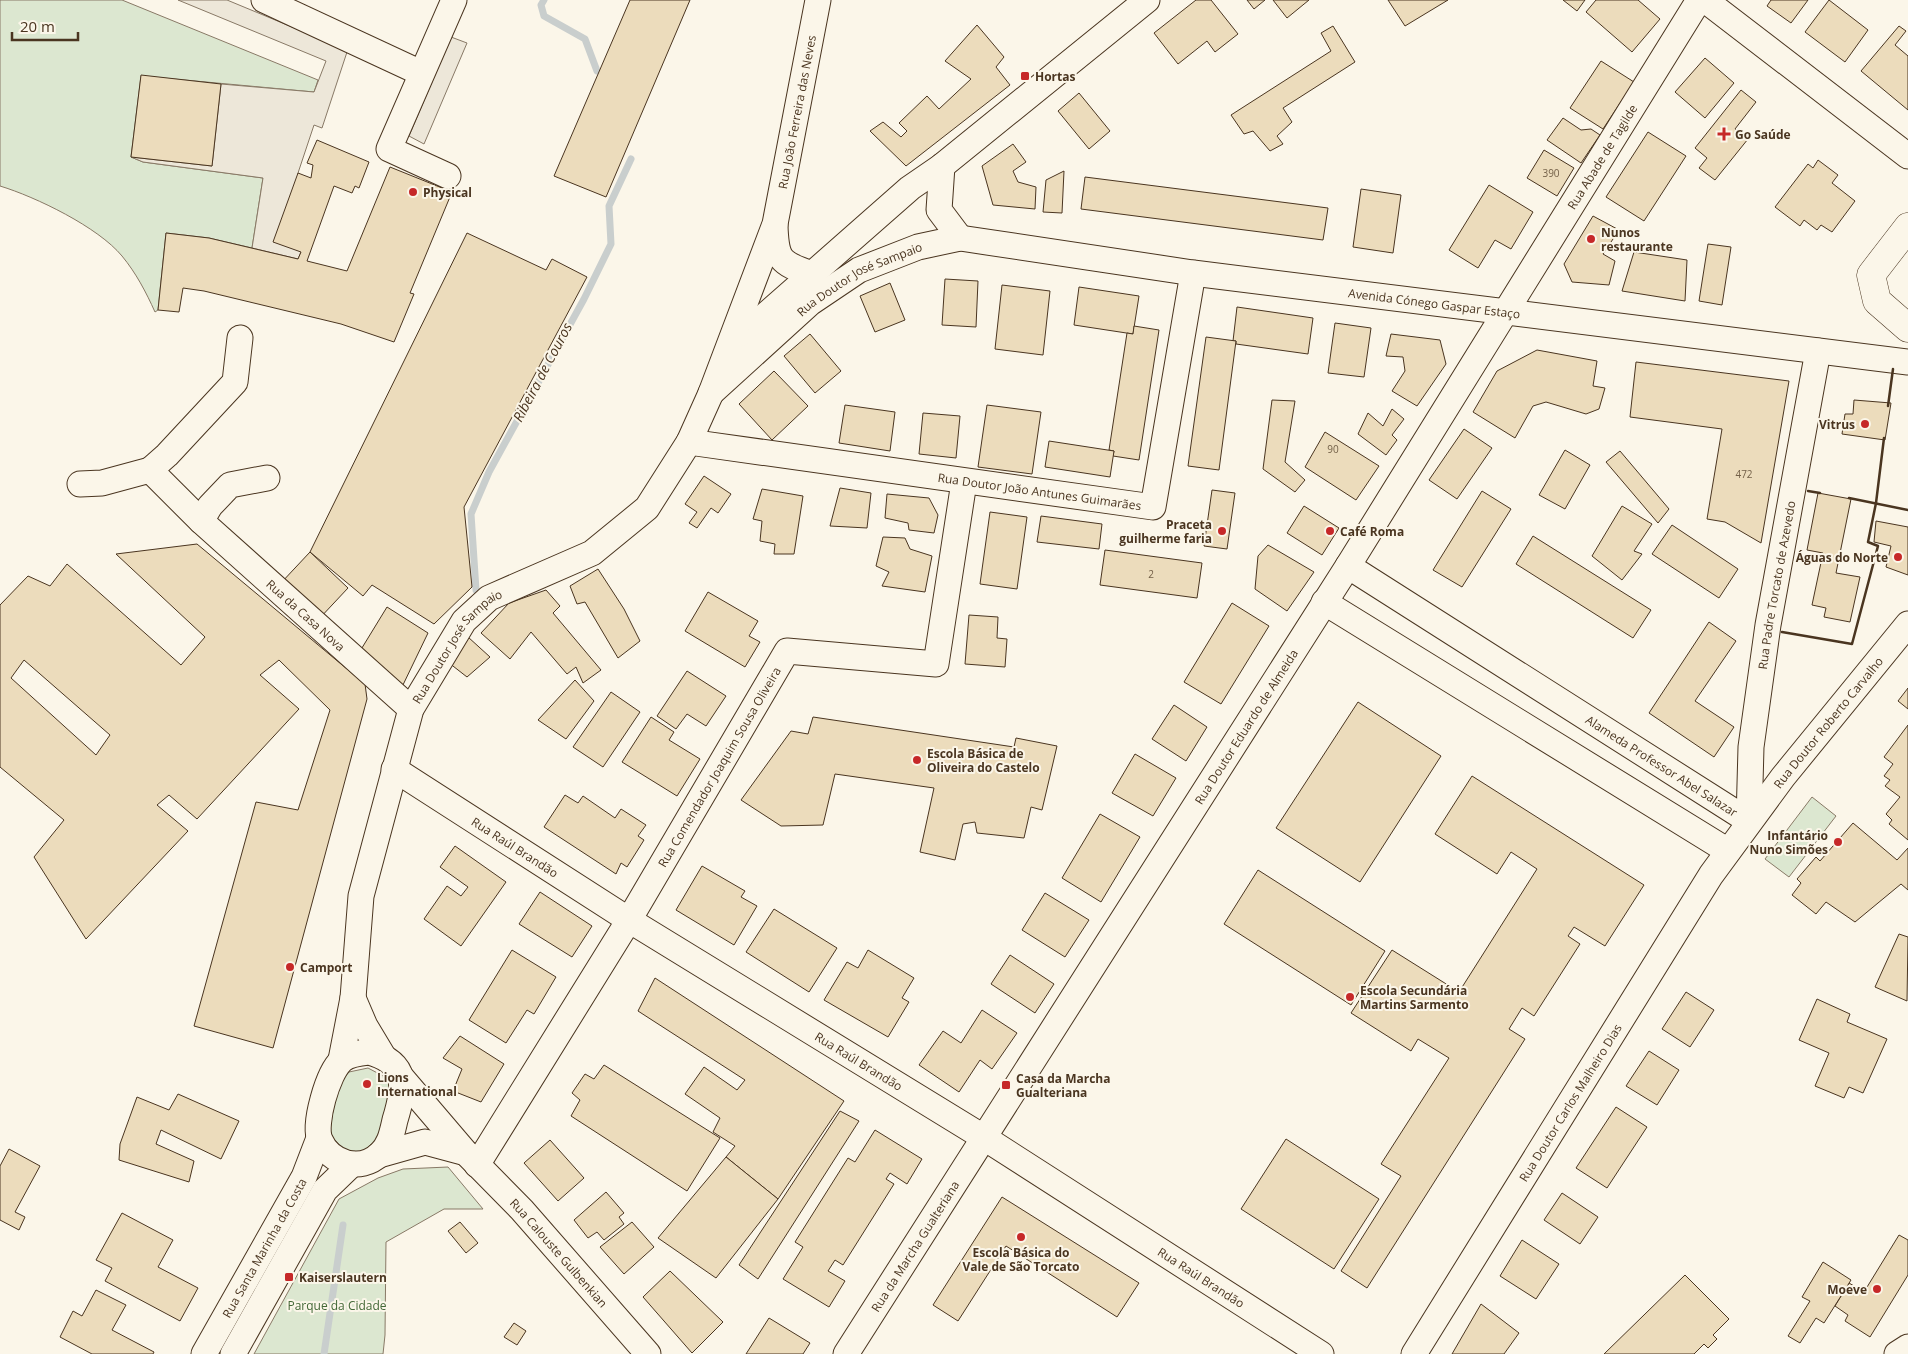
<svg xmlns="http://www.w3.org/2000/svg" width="1908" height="1354" font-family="'Open Sans',sans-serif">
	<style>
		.green { fill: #dce7d0; stroke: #887966 }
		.parking { fill: #ede7d9; stroke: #887966 }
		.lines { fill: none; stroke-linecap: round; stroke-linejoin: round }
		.stream { stroke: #c9cecd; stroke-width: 7 }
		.building { fill: #ecdcbc; stroke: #4a3520; fill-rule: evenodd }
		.minor-casing { stroke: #4a3520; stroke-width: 27 }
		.major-casing { stroke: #4a3520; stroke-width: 29 }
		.minor { stroke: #fbf6e9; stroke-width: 25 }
		.major { stroke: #fbf6e9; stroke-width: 28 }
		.wall { stroke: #4a3520; stroke-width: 2.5 }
		.poi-dot { fill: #c62828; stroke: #fbf6e9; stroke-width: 2 }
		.labels { text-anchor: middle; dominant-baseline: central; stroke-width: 4; stroke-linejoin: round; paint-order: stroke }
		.number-label { font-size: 10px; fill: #725f47 }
		.poi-label { font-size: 12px; font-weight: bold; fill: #4a3520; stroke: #fbf6e9; text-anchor: start }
		.street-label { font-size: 12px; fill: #4a3520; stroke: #fbf6e9 }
		.park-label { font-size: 12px; fill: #436837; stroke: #fbf6e9 }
		.water-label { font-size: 14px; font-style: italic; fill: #4a3520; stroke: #fbf6e9 }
	</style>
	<rect width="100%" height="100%" fill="#fbf6e9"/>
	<g class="green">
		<path d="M 0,0 L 122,0 L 318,80 L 314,92 L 141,76 L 131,157 L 143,162 L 263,178 L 252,248 L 209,238 L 166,233 L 158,310 L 155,312 C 146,292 136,273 122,256 C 98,227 36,197 0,186 Z"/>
		<polygon points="1812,797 1836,816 1789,877 1765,859"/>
		<polygon points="368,1068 385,1077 390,1086 392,1097 378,1140 363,1152 345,1151 332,1137 330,1129 337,1086 349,1072"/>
		<polygon points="448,1167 483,1209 444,1209 386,1242 385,1335 383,1354 254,1354 339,1199 378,1178 403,1169"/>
	</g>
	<g class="parking">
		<polygon points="178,0 227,0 333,44 347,52 322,128 314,125 298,173 301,252 298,259 252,248 263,178 143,162 131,157 212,166 221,84 314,92 326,61"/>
		<polygon points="451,37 467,43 424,144 409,136"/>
	</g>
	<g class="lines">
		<g class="stream">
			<polyline points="544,0 541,5 544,16 585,39 597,71"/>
			<polyline points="476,590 471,514 489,472 584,299 611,244 609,206 631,159"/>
			<polyline points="324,1354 343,1225"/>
		</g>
	</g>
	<g class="building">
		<polygon points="630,0 690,0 606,197 554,176"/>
		<polygon points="1196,0 1211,0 1238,34 1215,52 1207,41 1178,64 1154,33"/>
		<polygon points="1247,0 1265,0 1254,9"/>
		<polygon points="1273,0 1309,0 1287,18"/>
		<polygon points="1388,0 1448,0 1405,26"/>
		<polygon points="1563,0 1585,0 1577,11"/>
		<polygon points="1596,0 1638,0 1660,19 1632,52 1586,12"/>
		<polygon points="1771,0 1808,0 1791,23 1767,6"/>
		<polygon points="1829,0 1868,30 1845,62 1805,32"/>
		<polygon points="977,25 1004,57 996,67 1010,85 906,166 870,131 883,122 901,137 907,131 899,123 927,96 939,109 971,79 945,61"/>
		<polygon points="1333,26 1355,62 1283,108 1292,122 1277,136 1283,144 1270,151 1253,131 1244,134 1231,115 1331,51 1321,33"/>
		<polygon points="1899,26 1906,31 1895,45 1908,56 1908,110 1861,71"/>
		<polygon points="1705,58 1734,83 1705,118 1675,92"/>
		<polygon points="1601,61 1634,82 1603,129 1570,108"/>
		<polygon points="141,75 221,84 212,166 131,157"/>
		<polygon points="1741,90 1756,102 1735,129 1748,139 1715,180 1699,168 1707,158 1695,148"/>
		<polygon points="1079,93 1110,131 1089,149 1058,111"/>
		<polygon points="1563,118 1581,130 1591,129 1600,135 1581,163 1547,140"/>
		<polygon points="1648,132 1686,156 1644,221 1606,197"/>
		<polygon points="317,140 369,162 359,188 355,186 352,193 334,186 307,261 347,271 390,167 452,192 410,293 414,294 394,342 341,324 204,291 183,288 179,312 158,310 166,233 209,238 298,259 301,252 273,242 298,173 311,178 313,165 307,163"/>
		<polygon points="1013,144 1026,162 1013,171 1018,182 1036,187 1035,209 993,205 982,166"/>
		<polygon points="1544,150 1574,168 1557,196 1527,178"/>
		<polygon points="1818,160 1838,175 1832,183 1855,201 1832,232 1821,225 1817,230 1804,220 1800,226 1775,207 1808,164 1813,168"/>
		<polygon points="1064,171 1062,213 1043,212 1046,180"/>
		<polygon points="1085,177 1328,208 1323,240 1081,209"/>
		<polygon points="1489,185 1533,212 1511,249 1495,240 1478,268 1449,250"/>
		<polygon points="1361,189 1401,195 1393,253 1353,247"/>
		<polygon points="1593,216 1619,230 1603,254 1615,261 1609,285 1572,282 1564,264"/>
		<polygon points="467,233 546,270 552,259 587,277 464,507 472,587 434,624 372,585 363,596 310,552"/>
		<polygon points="1708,244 1731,247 1722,305 1699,301"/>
		<polygon points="1634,252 1687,260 1685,301 1622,291"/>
		<polygon points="945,279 978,281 976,327 942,325"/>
		<polygon points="890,283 905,320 875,332 860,296"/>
		<polygon points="1002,285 1050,291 1043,355 995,349"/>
		<polygon points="1079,287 1139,296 1133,334 1074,325"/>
		<polygon points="1237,307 1313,318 1308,354 1236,344 1236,341 1233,341"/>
		<polygon points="1335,323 1371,328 1364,377 1328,373"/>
		<polygon points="1134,326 1159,330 1139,460 1113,456 1114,451 1109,450 1127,333 1133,334"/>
		<polygon points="810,334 841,371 815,393 784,356"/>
		<polygon points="1391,334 1440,340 1446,364 1417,406 1392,391 1405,371 1403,357 1386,356"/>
		<polygon points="1206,337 1236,341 1219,470 1188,466"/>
		<polygon points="1537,350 1597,361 1593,386 1605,388 1599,409 1586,414 1546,402 1533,406 1515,438 1473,412 1497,371"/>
		<polygon points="1636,362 1789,381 1761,543 1725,522 1707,519 1722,429 1630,417"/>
		<polygon points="774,371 808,406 772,440 739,404"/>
		<polygon points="1272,400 1295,401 1285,462 1305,480 1295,492 1263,469"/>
		<polygon points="1854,400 1891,403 1885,440 1842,434 1845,414 1853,414"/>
		<polygon points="845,405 895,412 890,451 839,443"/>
		<polygon points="987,405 1041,412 1032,474 978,467"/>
		<polygon points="1392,409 1404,419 1392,435 1397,440 1386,455 1358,434 1368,413 1383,426"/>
		<polygon points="923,413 960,416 956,458 919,454"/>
		<polygon points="1464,429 1492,448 1457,499 1429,480"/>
		<polygon points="1325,432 1379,466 1356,500 1305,467"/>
		<polygon points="1049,441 1114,451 1110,477 1045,467"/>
		<polygon points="1565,450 1590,465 1565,509 1539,495"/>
		<polygon points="1620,451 1669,509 1658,523 1606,462"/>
		<polygon points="704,476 731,494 718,513 711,508 697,528 689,523 697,512 685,504"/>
		<polygon points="840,488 871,493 867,528 830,526"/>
		<polygon points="762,489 803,496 794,554 774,554 775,544 760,541 762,521 753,519"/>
		<polygon points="1212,490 1235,493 1227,549 1204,546"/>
		<polygon points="1482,491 1511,509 1462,587 1433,570"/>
		<polygon points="1818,493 1851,499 1836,573 1860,577 1850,622 1824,617 1826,608 1812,605 1823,553 1807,550"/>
		<polygon points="887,494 929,498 938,515 934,533 909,530 908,523 885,518"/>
		<polygon points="1304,506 1339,528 1322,555 1287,533"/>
		<polygon points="1622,506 1652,524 1634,551 1642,554 1622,580 1592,556"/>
		<polygon points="990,512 1027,517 1017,589 980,584"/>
		<polygon points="1041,516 1102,524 1099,549 1037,542"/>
		<polygon points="1876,521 1908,527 1908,575 1886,567 1891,546 1874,542"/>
		<polygon points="1672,525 1738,569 1719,598 1652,554"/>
		<polygon points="1533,536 1651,610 1633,638 1516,564"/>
		<polygon points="883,537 905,538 910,549 932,556 925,592 882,586 889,572 876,566"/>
		<path d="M 197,544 L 365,684 L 367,699 L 273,1048 L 194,1026 L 256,802 L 298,810 L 330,710 L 279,660 L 260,675 L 299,709 L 197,819 L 169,795 L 157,805 L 188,831 L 86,939 L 34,857 L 64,820 L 0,767 L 0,605 L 28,576 L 50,586 L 67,564 L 181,665 L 205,637 L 116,554 ZM 24,660 L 110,735 L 96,755 L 11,678 Z"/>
		<polygon points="1268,545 1314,572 1287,611 1255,589 1258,556"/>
		<polygon points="1105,550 1202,563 1197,598 1100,585"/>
		<polygon points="310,552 348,588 318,620 280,584"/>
		<polygon points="598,569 624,609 640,641 618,658 585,602 577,604 570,586"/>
		<polygon points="546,590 560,606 553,613 601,670 583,683 576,667 567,674 531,632 510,659 481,633 509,603"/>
		<polygon points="708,592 758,621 749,636 760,642 745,667 685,631"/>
		<polygon points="1232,603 1269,626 1221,704 1184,682"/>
		<polygon points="387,607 428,633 401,689 357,656"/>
		<polygon points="969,615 998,617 997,638 1007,639 1005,667 965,664"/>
		<polygon points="1709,622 1736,641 1695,701 1734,727 1714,757 1649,713"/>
		<polygon points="468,637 490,657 467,677 444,659"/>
		<polygon points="687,671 726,696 706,726 687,714 676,729 657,716"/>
		<polygon points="575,680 594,701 566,739 538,720"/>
		<polygon points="1908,688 1908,709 1898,701"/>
		<polygon points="611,692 640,712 603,767 573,747"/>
		<polygon points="1358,702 1441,756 1360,882 1276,828"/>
		<polygon points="1174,705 1207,727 1186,761 1152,739"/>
		<polygon points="651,717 674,732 669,740 700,759 677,796 622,762"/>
		<polygon points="813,717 1014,747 1016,738 1057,746 1042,810 1031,807 1024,838 977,833 975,822 963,824 955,860 920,852 934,788 835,774 823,825 781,826 741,800 791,731 808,734"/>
		<polygon points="1908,725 1908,840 1889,824 1892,820 1886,814 1900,797 1885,786 1890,780 1884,776 1893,764 1884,757"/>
		<polygon points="1135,754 1176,778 1153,816 1112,793"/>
		<polygon points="1472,776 1644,885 1605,946 1574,927 1568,936 1580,944 1534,1016 1522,1008 1509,1029 1525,1039 1367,1288 1341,1271 1401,1176 1381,1164 1449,1058 1418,1039 1411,1051 1351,1013 1392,950 1459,992 1537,869 1511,852 1497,874 1435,834"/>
		<polygon points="565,795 578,803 583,796 615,818 621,809 646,825 638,836 644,840 627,867 621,863 616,874 544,827"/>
		<polygon points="1100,814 1140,837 1101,902 1062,878"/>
		<polygon points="1853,823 1897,860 1908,848 1908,890 1901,884 1855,922 1826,902 1816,914 1792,895 1801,883 1797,879 1816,857 1820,861"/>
		<polygon points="455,846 506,882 461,946 424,919 447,886 461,896 468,887 440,867"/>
		<polygon points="702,866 745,891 741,897 757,906 734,945 676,910"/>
		<polygon points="1258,870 1385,951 1351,1005 1224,924"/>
		<polygon points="540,892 592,926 572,957 519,924"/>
		<polygon points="1045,893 1089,920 1065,957 1022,930"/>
		<polygon points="774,909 837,948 809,992 746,952"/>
		<polygon points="1899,934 1908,937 1907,1001 1875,987"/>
		<polygon points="512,950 556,977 534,1014 527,1010 506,1043 469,1020"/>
		<polygon points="868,950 914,978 902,998 909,1002 888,1037 824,1000 847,962 858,968"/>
		<polygon points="1010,955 1054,984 1035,1013 991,984"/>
		<polygon points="655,978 844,1101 778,1199 726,1157 735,1146 713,1132 720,1118 685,1094 704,1067 737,1090 745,1080 638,1011"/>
		<polygon points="1686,992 1714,1010 1690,1047 1662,1029"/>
		<polygon points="1817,999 1850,1014 1847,1022 1887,1039 1863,1093 1849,1087 1844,1098 1815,1086 1829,1053 1799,1040"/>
		<polygon points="982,1010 1017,1033 992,1069 980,1060 959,1092 919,1065 943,1031 961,1043"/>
		<polygon points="460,1036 504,1064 481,1102 453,1091 462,1069 443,1058"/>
		<polygon points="1649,1051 1679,1070 1657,1105 1626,1086"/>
		<polygon points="604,1065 720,1138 687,1191 571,1116 580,1100 572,1093 585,1074 594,1079"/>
		<polygon points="178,1094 239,1121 221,1159 161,1130 156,1144 194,1161 189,1182 119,1160 120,1144 137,1097 169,1110"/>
		<polygon points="1616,1107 1647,1127 1607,1188 1576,1168"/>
		<polygon points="840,1111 859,1121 758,1279 739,1265"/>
		<polygon points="875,1130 922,1159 907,1184 890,1173 886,1179 894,1184 843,1265 835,1260 828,1271 845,1281 829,1307 783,1279 803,1247 795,1242 848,1158 855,1162"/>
		<polygon points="1286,1139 1379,1199 1334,1269 1241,1209"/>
		<polygon points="550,1140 584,1178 558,1201 524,1163"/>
		<polygon points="9,1149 40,1166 15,1212 25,1217 19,1230 0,1220 0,1166"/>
		<polygon points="726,1157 778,1199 716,1278 658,1238"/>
		<polygon points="606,1192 624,1213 619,1217 624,1224 604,1240 597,1232 588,1238 574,1220"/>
		<polygon points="1562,1193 1598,1217 1580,1244 1544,1220"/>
		<polygon points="1002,1197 1139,1283 1117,1317 1006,1246 958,1321 933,1305"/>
		<polygon points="122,1213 173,1240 158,1267 198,1288 180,1321 105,1281 112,1268 96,1260"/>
		<polygon points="460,1222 478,1243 466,1253 448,1231"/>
		<polygon points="632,1222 654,1247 624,1274 600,1247"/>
		<polygon points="1899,1235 1908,1240 1908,1275 1870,1337 1845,1321 1848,1315 1835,1306 1849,1283 1864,1292"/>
		<polygon points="1522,1240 1559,1264 1536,1299 1500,1276"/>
		<polygon points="1823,1262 1851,1280 1824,1323 1816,1318 1800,1343 1788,1336 1810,1301 1802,1297"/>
		<polygon points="670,1271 723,1322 692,1353 643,1297"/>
		<polygon points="1685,1275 1729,1319 1713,1335 1717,1339 1708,1348 1704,1344 1694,1354 1604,1354"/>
		<polygon points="96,1290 126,1305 112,1330 154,1352 153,1354 92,1354 60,1337 73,1311 82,1316"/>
		<polygon points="1481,1304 1519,1333 1504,1354 1452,1354"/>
		<polygon points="769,1318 810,1343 803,1354 746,1354"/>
		<polygon points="514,1323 526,1331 517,1345 504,1337"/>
	</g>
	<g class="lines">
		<defs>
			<g id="minor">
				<polyline points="264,0 421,73"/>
				<polyline points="1705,0 1908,156"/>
				<polyline points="942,166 939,210 960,238"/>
				<polyline points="448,176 389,149 454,0"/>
				<path d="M 775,225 C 776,259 779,263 812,274"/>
				<polyline points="737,350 752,327 910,188 942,166 1147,0"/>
				<path id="s1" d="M 711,393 L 810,303 L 859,270 L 918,247 L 960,238 L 1193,273 L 1908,362"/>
				<path id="s2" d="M 689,442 L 1153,507 L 1193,273"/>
				<polyline points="150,470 167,455 235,382 240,338"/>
				<path id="s3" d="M 267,478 L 230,485 L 210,506 L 201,521 L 411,709"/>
				<polyline points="80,484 102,483 150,470 201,521"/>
				<path id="s4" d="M 1348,566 L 1749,821"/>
				<polyline points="1324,602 1728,851"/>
				<path id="s5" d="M 394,769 L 629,920 L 983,1137 L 1321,1354"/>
				<path id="s6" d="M 1749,821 L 1751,747 L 1768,625 L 1818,351"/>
				<polyline points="353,998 365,1026 383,1056"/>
				<path d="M 369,1052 C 409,1063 405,1087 395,1120 C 392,1133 390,1145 380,1154 C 360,1173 330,1163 320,1140 C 313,1124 328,1073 341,1061 C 348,1054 359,1053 369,1052 Z"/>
				<path id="s7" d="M 341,1060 L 353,998 L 361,896 L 411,709 L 464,621 L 489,598 L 592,553 L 647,508 L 689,442 L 711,393 L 775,224 L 818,0"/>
				<path id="s8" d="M 402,1078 L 466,1153 L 522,1210 L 648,1354"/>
				<polyline points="379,1155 425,1142 466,1153"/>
				<path id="s9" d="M 477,1165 L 629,920 L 787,651 L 936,664 L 964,482"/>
				<path id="s10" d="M 204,1354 L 304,1177 L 319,1138"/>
				<polyline points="233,1354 325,1190 352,1164"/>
				<path id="s11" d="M 846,1354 L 1348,566 L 1699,0"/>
				<path id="s12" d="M 1414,1354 L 1711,875 L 1783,777 L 1908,624"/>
				<polyline points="1897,1354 1908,1347"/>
			</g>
			<polyline id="major" points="1908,227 1871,275 1877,301 1908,328"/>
		</defs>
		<use href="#minor" class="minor-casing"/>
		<use href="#major" class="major-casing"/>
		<use href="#minor" class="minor"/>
		<use href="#major" class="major"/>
		<g class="wall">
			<polyline points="1888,406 1893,369"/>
			<polyline points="1808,491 1820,493"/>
			<polyline points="1849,498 1908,510"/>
			<polyline points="1782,632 1852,644 1878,546 1868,542 1876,503 1884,438"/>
		</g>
	</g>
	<g class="poi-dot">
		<rect x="1020" y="71" width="10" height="10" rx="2.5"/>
		<path d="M1721.5 126.5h5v5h5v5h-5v5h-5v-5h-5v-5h5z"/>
		<circle cx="413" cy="192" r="5"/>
		<circle cx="1591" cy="239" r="5"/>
		<circle cx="1865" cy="424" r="5"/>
		<circle cx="1222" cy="531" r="5"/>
		<circle cx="1330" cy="531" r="5"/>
		<circle cx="1898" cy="557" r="5"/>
		<circle cx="917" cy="760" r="5"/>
		<circle cx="1838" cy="842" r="5"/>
		<circle cx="290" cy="967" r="5"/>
		<circle cx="1350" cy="997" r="5"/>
		<circle cx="367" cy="1084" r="5"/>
		<rect x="1001" y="1080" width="10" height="10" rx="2.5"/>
		<circle cx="1021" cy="1237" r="5"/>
		<rect x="284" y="1272" width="10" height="10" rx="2.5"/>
		<circle cx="1877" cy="1289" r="5"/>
	</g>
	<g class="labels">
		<g class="number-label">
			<text x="1551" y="173">390</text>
			<text x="1333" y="449">90</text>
			<text x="1744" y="474">472</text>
			<text x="1151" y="574">2</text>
		</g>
		<g class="poi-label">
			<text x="1035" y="76">Hortas</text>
			<text x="1735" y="134">Go Saúde</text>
			<text x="423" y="192">Physical</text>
			<text x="1601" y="232">Nunos<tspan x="1601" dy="14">restaurante</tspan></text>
			<text x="1855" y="424" text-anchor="end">Vitrus</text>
			<text x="1212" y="524" text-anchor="end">Praceta<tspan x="1212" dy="14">guilherme faria</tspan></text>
			<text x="1340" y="531">Café Roma</text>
			<text x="1888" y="557" text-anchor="end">Águas do Norte</text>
			<text x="927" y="753">Escola Básica de<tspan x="927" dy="14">Oliveira do Castelo</tspan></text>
			<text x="1828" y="835" text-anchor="end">Infantário<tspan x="1828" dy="14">Nuno Simões</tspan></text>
			<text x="300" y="967">Camport</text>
			<text x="1360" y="990">Escola Secundária<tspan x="1360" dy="14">Martins Sarmento</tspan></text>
			<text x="377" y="1077">Lions<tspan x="377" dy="14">International</tspan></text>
			<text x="1016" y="1078">Casa da Marcha<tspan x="1016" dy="14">Gualteriana</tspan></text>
			<text x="1021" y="1252" text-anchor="middle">Escola Básica do<tspan x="1021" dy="14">Vale de São Torcato</tspan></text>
			<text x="299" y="1277">Kaiserslautern</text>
			<text x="1867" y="1289" text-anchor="end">Moeve</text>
		</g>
		<g class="street-label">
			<text stroke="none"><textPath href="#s7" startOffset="1106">Rua João Ferreira das Neves</textPath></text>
			<text stroke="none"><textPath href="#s11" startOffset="1416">Rua Abade de Tagilde</textPath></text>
			<text stroke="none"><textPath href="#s1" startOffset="189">Rua Doutor José Sampaio</textPath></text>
			<text stroke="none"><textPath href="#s1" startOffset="778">Avenida Cónego Gaspar Estaço</textPath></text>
			<text stroke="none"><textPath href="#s2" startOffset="354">Rua Doutor João Antunes Guimarães</textPath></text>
			<text stroke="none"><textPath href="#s6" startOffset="238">Rua Padre Torcato de Azevedo</textPath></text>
			<text stroke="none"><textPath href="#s3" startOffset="225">Rua da Casa Nova</textPath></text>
			<text stroke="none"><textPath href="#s7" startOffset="438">Rua Doutor José Sampaio</textPath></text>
			<text stroke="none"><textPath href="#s12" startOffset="756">Rua Doutor Roberto Carvalho</textPath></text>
			<text stroke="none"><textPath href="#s11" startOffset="744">Rua Doutor Eduardo de Almeida</textPath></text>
			<text stroke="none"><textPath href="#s9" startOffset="466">Rua Comendador Joaquim Sousa Oliveira</textPath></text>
			<text stroke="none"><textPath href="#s4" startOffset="372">Alameda Professor Abel Salazar</textPath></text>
			<text stroke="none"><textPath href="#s5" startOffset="144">Rua Raúl Brandão</textPath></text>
			<text stroke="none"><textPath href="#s5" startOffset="549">Rua Raúl Brandão</textPath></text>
			<text stroke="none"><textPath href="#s12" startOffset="296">Rua Doutor Carlos Malheiro Dias</textPath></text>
			<text stroke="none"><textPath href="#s11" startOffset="128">Rua da Marcha Gualteriana</textPath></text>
			<text stroke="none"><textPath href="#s10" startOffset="122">Rua Santa Marinha da Costa</textPath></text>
			<text stroke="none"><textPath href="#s8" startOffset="235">Rua Calouste Gulbenkian</textPath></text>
			<text stroke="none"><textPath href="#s5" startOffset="954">Rua Raúl Brandão</textPath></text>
		</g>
		<g class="park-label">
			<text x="337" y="1305">Parque da Cidade</text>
		</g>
		<g class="water-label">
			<text transform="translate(542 372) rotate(-62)">Ribeira de Couros</text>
		</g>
	</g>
	<path d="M12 32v8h66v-8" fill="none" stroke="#4a3520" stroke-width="2.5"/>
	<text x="20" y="32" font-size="15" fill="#4a3520" stroke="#fbf6e9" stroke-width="4" paint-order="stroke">20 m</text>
</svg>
